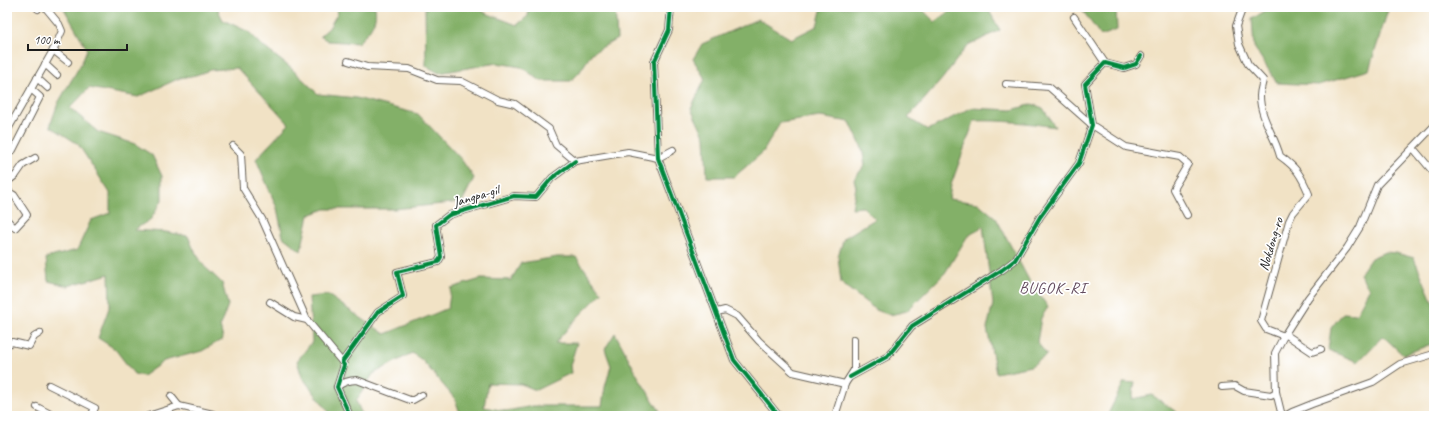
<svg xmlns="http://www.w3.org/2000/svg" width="1441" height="423" font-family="Caveat,sans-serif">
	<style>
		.forest { fill: #83b068; stroke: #506642 }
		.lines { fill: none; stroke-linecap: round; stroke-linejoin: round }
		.street-casing { stroke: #676157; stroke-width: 8 }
		.street { stroke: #fff; stroke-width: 6 }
		.cycleway-casing { stroke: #fff; stroke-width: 6 }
		.cycleway { stroke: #00873e; stroke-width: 4 }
		.labels { text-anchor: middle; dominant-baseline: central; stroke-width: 3.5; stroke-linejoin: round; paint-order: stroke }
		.street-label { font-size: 14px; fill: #1c1c1c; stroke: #fff }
		.quarter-label { font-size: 16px; letter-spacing: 1px; fill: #634b5e; stroke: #fff }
	</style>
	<rect width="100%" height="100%" fill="#fff"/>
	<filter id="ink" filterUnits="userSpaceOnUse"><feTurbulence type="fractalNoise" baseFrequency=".025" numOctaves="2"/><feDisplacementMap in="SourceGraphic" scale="8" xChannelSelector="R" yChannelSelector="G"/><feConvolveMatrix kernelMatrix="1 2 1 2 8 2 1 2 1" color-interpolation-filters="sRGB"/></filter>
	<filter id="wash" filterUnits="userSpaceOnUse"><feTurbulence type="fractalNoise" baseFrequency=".012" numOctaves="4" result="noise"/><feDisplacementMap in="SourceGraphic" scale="16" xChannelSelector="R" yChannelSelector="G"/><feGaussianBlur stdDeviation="0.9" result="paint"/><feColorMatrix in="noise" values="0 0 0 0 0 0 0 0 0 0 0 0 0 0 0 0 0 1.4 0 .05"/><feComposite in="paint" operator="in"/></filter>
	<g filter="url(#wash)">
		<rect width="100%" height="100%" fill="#f1e2c5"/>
		<g class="forest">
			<polygon points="63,7 169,7 174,10 185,7 219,7 218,10 223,20 249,32 265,48 292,69 318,94 356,98 418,114 461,159 474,178 462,202 394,209 325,209 309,215 301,251 283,237 277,208 256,159 289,124 237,68 210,70 196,75 180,78 138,97 89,88 70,108 98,132 135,144 152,155 162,176 162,200 151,219 134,230 166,232 188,236 194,250 204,266 222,283 228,305 220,326 223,339 202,351 164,361 143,376 134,374 115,349 98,338 110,305 109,274 68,286 48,281 46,258 77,250 91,220 110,213 110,193 78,144 50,126 58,103 81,64 87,49"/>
			<path d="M 334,7 L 375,7 C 378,23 368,32 358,43 L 328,41 L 320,36 L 329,28 L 338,12 Z"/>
			<polygon points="425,7 483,7 483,12 517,25 528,16 529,7 615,7 617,39 592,53 579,73 571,81 541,81 521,67 497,63 439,73 426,66"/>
			<path d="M 822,7 L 920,7 L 935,22 L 956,7 L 975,7 L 988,9 L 1000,30 L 966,47 L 943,78 L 908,118 L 928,130 L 971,108 L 1012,110 L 1032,104 L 1043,108 L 1055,127 C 1029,123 1001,120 974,121 L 951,185 L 949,199 L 978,203 L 996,218 L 1030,282 L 1048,307 L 1041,318 L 1037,342 L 1047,355 L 1031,366 L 996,373 L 987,328 L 993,304 L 983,226 L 967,237 L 945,273 L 907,311 L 890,315 L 876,310 L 841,283 L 838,256 L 844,238 L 875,219 L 863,207 L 852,208 L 856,187 L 854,179 L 865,165 L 862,148 L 850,122 L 820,117 L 780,123 L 763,152 L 734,177 L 707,177 L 705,137 L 691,108 L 705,79 L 693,59 L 702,44 L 758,19 L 791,39 L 817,26 Z"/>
			<polygon points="1080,7 1116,7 1117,30 1101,36"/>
			<polygon points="1271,7 1389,7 1369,70 1319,85 1277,83 1254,47 1252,19"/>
			<polygon points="1385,252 1396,253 1414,258 1434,305 1434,343 1403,355 1383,336 1358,362 1328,350 1331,328 1343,313 1356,314 1369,289 1360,274 1371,258"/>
			<polygon points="557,257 576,257 602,293 578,317 555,343 577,343 570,365 571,373 536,390 521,384 488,383 484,407 506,411 533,406 602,406 605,387 611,366 605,349 615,333 640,380 663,416 461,416 455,399 422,360 412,353 373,374 356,401 362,414 361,416 330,416 329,412 302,377 297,361 312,342 309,297 328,295 355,314 385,334 427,317 448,308 451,288 481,279 511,280 521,263"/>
			<polygon points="1124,382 1135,383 1132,399 1152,395 1182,416 1109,416 1109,412"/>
		</g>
	</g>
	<g filter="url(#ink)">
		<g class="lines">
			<defs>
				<g id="street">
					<polyline points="671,7 669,30 654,62 658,158 734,360 779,416"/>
					<path d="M 1243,7 L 1236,26 L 1239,44 L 1248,64 L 1263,80 C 1262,86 1260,90 1260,96 C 1260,118 1275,136 1280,156 C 1297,168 1301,175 1309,194 L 1293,213 L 1289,221 L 1261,321 L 1266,329 L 1284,336"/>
					<polyline points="7,8 8,7"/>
					<polyline points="38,9 39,7"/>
					<polyline points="1074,17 1105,63"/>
					<polyline points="53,50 68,62"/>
					<polyline points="348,61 367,67 409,69 437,80 461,81 498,100 515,104 549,129 556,145 575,161 628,152 658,158 673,150"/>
					<polyline points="45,64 57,75"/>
					<polyline points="37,78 48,88"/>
					<polyline points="1006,84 1049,87 1092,125 1126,147 1180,157 1188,164 1173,189 1187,215"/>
					<polyline points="7,131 55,47 62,31 59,24 45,7"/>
					<polyline points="233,146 241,154 243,188 262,219 307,320 342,362"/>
					<polyline points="1413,148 1434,173"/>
					<polyline points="13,150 40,97 31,89"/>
					<polyline points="7,182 16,175 23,165 35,158"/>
					<polyline points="7,191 14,195 27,215 15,228 7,220"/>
					<polyline points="270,302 294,317 307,320"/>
					<polyline points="717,312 725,310 737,316 759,341 793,372 845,384"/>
					<polyline points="1285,334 1312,352 1321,349"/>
					<polyline points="7,345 12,342 29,346 34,337 40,333"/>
					<polyline points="850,377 888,356 912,326 1002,270 1015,260 1040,217 1079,163 1092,125 1085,84 1105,63 1124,68 1136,64 1141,56"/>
					<polyline points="49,385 95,408 91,416"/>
					<path d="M 337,387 C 343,382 349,380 357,380 L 410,400 L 413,400 L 422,395"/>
					<polyline points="1222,387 1235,386 1244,391 1271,395 1276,392"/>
					<polyline points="171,396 179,406"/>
					<polyline points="37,407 54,416"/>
					<polyline points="148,416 179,406 213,414 217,416"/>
					<polyline points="350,416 337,387 344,365 342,362 378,312 403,296 397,272 438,262 441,257 436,225 449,215 514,196 536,197 552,178 575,161"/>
					<polyline points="835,416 845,384 854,370 854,339"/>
					<polyline points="1282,416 1276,392 1275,353 1285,334 1308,298 1347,248 1360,227 1377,185 1434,126"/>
					<polyline points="1285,416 1292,412 1312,404 1373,382 1400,364 1434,354"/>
				</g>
			</defs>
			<use href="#street" class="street-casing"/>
			<use href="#street" class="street"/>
			<defs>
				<g id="cycleway">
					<polyline points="671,7 669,30 654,62 658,158 734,360 779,416"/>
					<polyline points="850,377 888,356 912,326 1002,270 1015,260 1040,217 1079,163 1092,125 1085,84 1105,63 1124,68 1136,64 1141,56"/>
					<polyline points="350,416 337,387 344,365 342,362 378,312 403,296 397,272 438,262 441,257 436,225 449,215 514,196 536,197 552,178 575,161"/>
				</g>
			</defs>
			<use href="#cycleway" class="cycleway-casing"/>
			<use href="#cycleway" class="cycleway"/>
		</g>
	</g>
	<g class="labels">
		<g class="street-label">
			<text transform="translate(476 196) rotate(-16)">Jangpa-gil</text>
			<text transform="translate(1271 244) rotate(-73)">Nokdong-ro</text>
		</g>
		<g class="quarter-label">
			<text x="1053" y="288">BUGOK-RI</text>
		</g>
	</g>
	<rect width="1441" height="423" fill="none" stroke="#fff" stroke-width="24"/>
	<path d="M28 44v6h99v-6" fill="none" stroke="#1c1c1c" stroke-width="2"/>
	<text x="34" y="44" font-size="12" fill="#1c1c1c" stroke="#ffffff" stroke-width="3" paint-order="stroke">100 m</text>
</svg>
